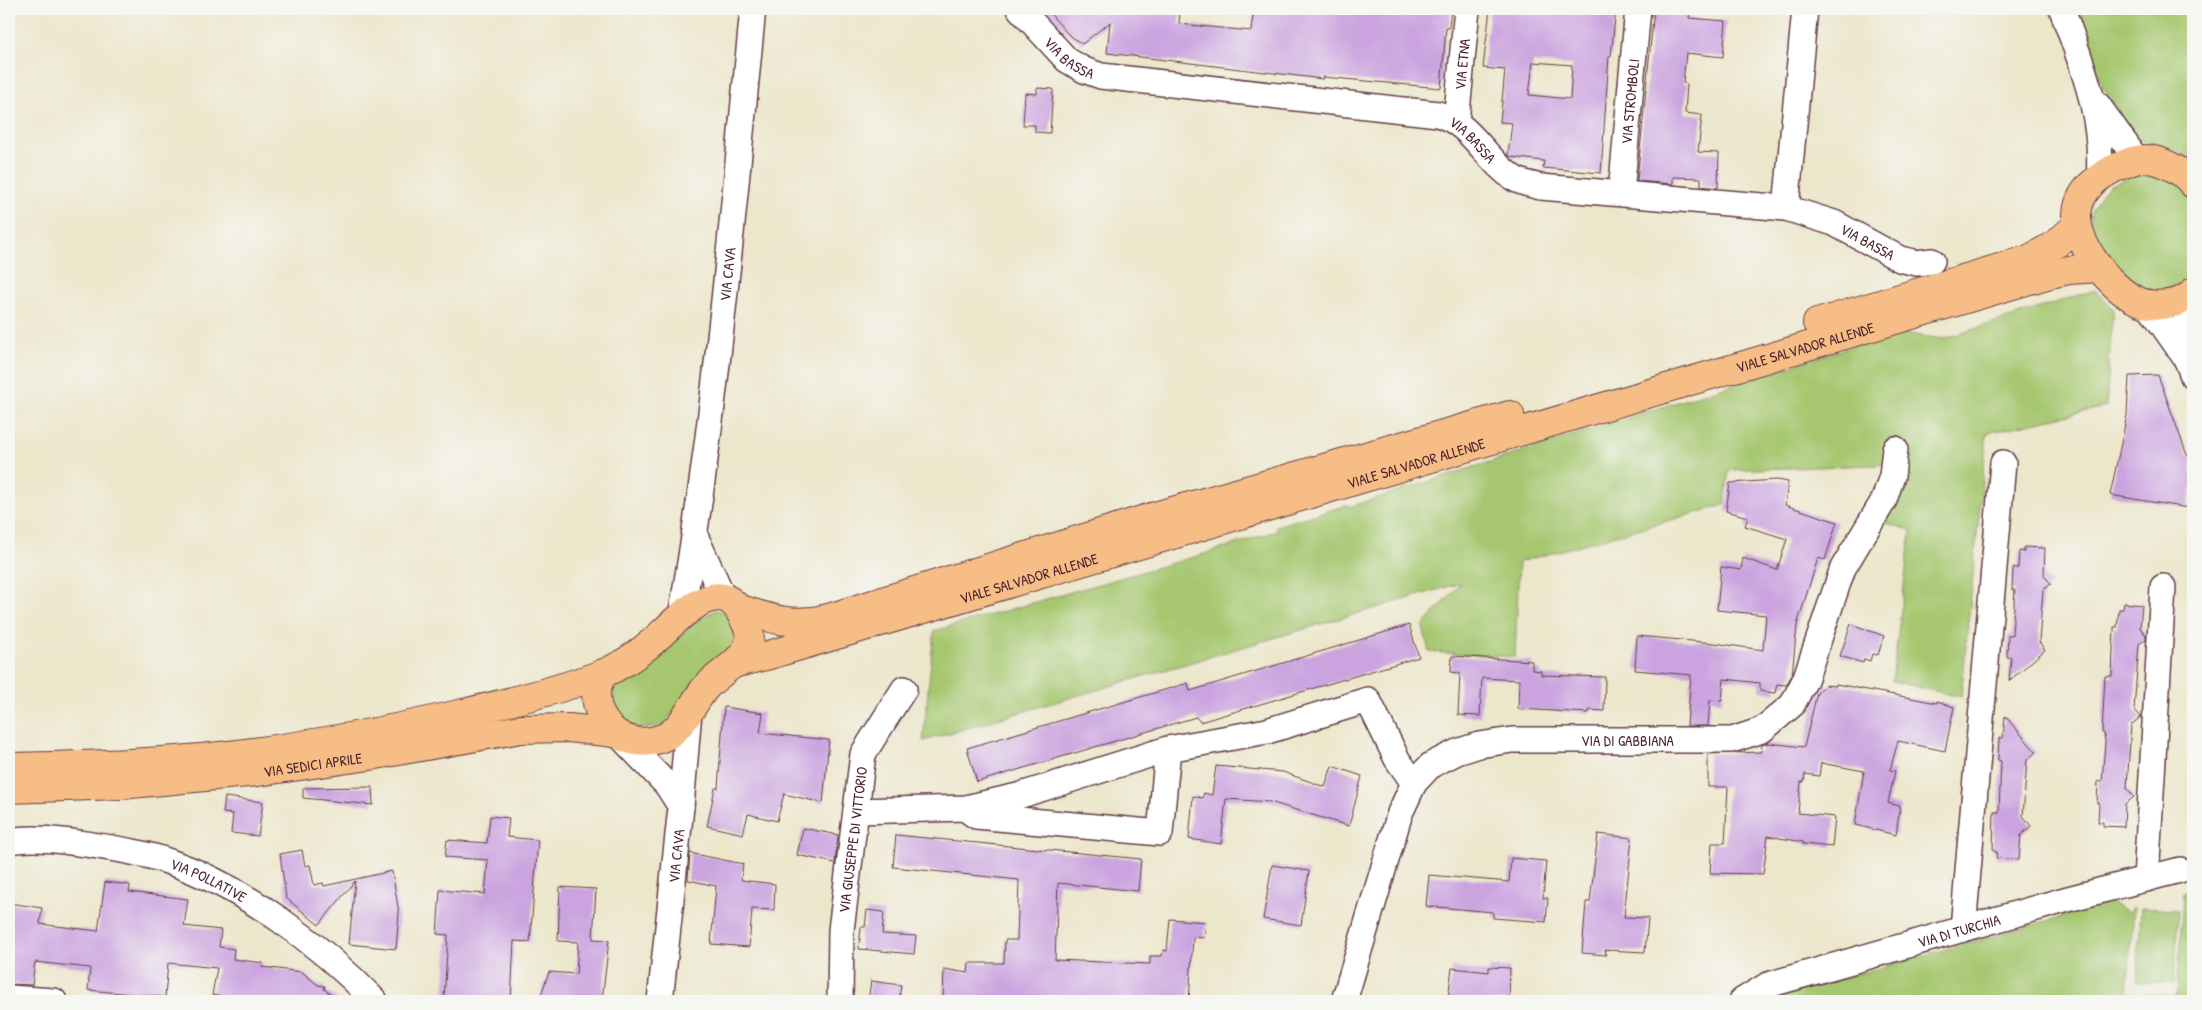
<svg xmlns="http://www.w3.org/2000/svg" width="2202" height="1010" font-family="'Patrick Hand',sans-serif">
	<style>
		.green { fill: #a6c770; stroke: #78734e }
		.building { fill: #cba4df; fill-rule: evenodd }
		.lines { fill: none; stroke-linecap: round; stroke-linejoin: round }
		.minor-casing { stroke: #623d43; stroke-width: 28 }
		.major-casing { stroke: #623d43; stroke-width: 30 }
		.minor { stroke: #fff; stroke-width: 25 }
		.major { stroke: #f6be86; stroke-width: 28 }
		.labels { text-anchor: middle; dominant-baseline: central; stroke-width: 4; stroke-linejoin: round; paint-order: stroke }
		.street-label { font-size: 15px; fill: #4a1f2b; stroke: #f6f6f2 }
	</style>
	<rect width="100%" height="100%" fill="#f6f6f2"/>
	<filter id="ink" filterUnits="userSpaceOnUse"><feTurbulence type="fractalNoise" baseFrequency=".02" numOctaves="2"/><feDisplacementMap in="SourceGraphic" scale="10" xChannelSelector="R" yChannelSelector="G"/><feConvolveMatrix kernelMatrix="1 2 1 2 8 2 1 2 1" color-interpolation-filters="sRGB"/></filter>
	<filter id="wash" filterUnits="userSpaceOnUse"><feTurbulence type="fractalNoise" baseFrequency=".0096" numOctaves="4" result="noise"/><feDisplacementMap in="SourceGraphic" scale="20" xChannelSelector="R" yChannelSelector="G"/><feGaussianBlur stdDeviation="1.12" result="paint"/><feColorMatrix in="noise" values="0 0 0 0 0 0 0 0 0 0 0 0 0 0 0 0 0 1.4 0 .05"/><feComposite in="paint" operator="in"/></filter>
	<g filter="url(#wash)">
		<rect width="100%" height="100%" fill="#ece6cb"/>
		<g class="green">
			<polygon points="2075,9 2193,9 2193,160 2172,149 2136,139 2103,87"/>
			<path d="M 2136,175 C 2157,175 2181,179 2193,198 L 2193,269 L 2179,287 L 2171,292 L 2146,290 L 2107,262 L 2089,226 L 2092,209 L 2102,193 L 2110,185 Z"/>
			<polygon points="2095,290 2113,308 2106,407 1987,433 1961,697 1892,681 1911,530 1885,523 1904,464 1729,470 1725,505 1519,562 1515,657 1429,652 1423,626 1461,583 923,741 934,631 1201,555 1277,531 1276,526 1348,505 1349,507 1897,332 1943,339"/>
			<path d="M 715,610 L 727,613 C 733,626 737,634 732,648 C 715,667 697,686 680,704 C 675,710 669,720 662,724 C 637,739 602,714 616,686 C 621,674 639,669 650,662 C 673,647 689,623 715,610 Z"/>
			<polygon points="2193,889 2193,1001 1767,1001 1772,998 2111,903 2128,912 2134,907 2127,993 2177,996 2183,893"/>
			<polygon points="2141,908 2178,910 2174,984 2137,982"/>
		</g>
		<g id="blocks">
			<g class="building">
				<polygon points="1046,9 1180,9 1179,24 1251,31 1254,9 1451,9 1449,28 1446,28 1441,88 1323,77 1323,79 1107,53 1110,22 1082,44 1068,34"/>
				<path d="M 1490,9 L 1556,9 L 1579,15 L 1580,9 L 1616,9 L 1611,56 L 1609,56 L 1601,173 L 1543,168 L 1544,161 L 1511,157 L 1508,155 L 1512,123 L 1500,122 L 1505,70 L 1483,68 ZM 1533,62 L 1572,65 L 1570,99 L 1529,95 Z"/>
				<polygon points="1654,9 1690,11 1689,18 1726,21 1723,57 1686,53 1683,83 1687,84 1685,113 1702,115 1698,152 1719,153 1718,188 1701,186 1701,178 1673,177 1673,184 1637,181"/>
				<polygon points="1037,88 1053,89 1050,133 1035,132 1035,125 1023,125 1025,93 1037,94"/>
				<polygon points="2158,375 2187,455 2193,456 2190,472 2193,472 2193,480 2188,508 2110,495 2127,415 2129,376"/>
				<polygon points="1777,480 1788,482 1785,505 1837,522 1825,560 1818,558 1797,625 1792,675 1786,685 1777,684 1775,693 1760,691 1760,683 1724,679 1722,701 1710,700 1708,726 1687,726 1691,675 1635,670 1637,636 1714,643 1763,650 1766,615 1717,610 1721,567 1741,570 1743,558 1777,570 1787,539 1745,526 1748,517 1726,511 1730,483"/>
				<polygon points="2024,547 2045,548 2044,575 2051,584 2043,590 2039,642 2045,650 2009,681 2011,657 2007,657 2008,635 2012,635 2015,590 2012,590 2013,568 2018,568 2019,551 2024,552"/>
				<polygon points="2124,603 2142,605 2140,628 2146,635 2146,639 2139,644 2134,709 2141,717 2131,725 2127,788 2134,797 2125,804 2124,827 2103,826 2103,822 2098,822 2099,803 2097,803 2098,781 2102,782 2105,742 2104,733 2102,733 2105,676 2112,676 2114,627 2117,627 2119,609 2123,609"/>
				<polygon points="1851,624 1884,636 1878,655 1872,654 1870,661 1864,659 1863,663 1840,656"/>
				<polygon points="1409,625 1419,657 1200,722 1196,717 977,782 967,748 1188,683 1190,691"/>
				<polygon points="1452,656 1532,661 1532,670 1541,671 1541,675 1605,677 1604,711 1589,710 1589,713 1518,709 1519,680 1482,678 1480,716 1458,715 1460,673 1451,672"/>
				<polygon points="1836,684 1937,703 1937,701 1954,707 1945,751 1898,741 1890,770 1895,771 1888,803 1900,806 1896,835 1855,825 1864,771 1821,763 1819,776 1805,774 1804,782 1801,782 1798,813 1835,817 1832,847 1803,844 1803,842 1768,836 1763,874 1710,873 1712,843 1725,843 1728,787 1708,787 1708,754 1761,752 1762,745 1768,743 1804,747 1817,693 1825,685 1836,686"/>
				<polygon points="724,707 763,713 760,733 829,740 823,803 784,794 777,821 748,814 743,834 707,826 715,788 718,788"/>
				<polygon points="2005,716 2036,752 2027,760 2023,816 2031,826 2021,835 2019,860 1996,858 1997,852 1993,851 1994,812 1999,812 2001,761 1998,760 1999,738 2003,738"/>
				<polygon points="1216,766 1283,772 1325,787 1332,766 1362,776 1349,826 1270,802 1226,799 1221,844 1189,839 1193,796 1202,798 1204,793 1212,795"/>
				<polygon points="372,787 373,805 303,798 303,788"/>
				<polygon points="225,797 263,802 258,836 231,833 233,814 223,813"/>
				<polygon points="490,816 509,818 507,837 538,840 530,942 514,941 511,1001 444,1001 448,935 437,934 440,890 485,894 488,860 445,857 447,840 487,843"/>
				<polygon points="803,828 838,835 835,863 797,855"/>
				<polygon points="1598,834 1632,838 1624,917 1648,918 1645,952 1605,950 1606,955 1582,953 1586,902 1590,902"/>
				<polygon points="896,835 1141,859 1138,891 1058,883 1055,960 1150,964 1150,956 1162,956 1163,950 1167,951 1170,919 1206,922 1204,938 1193,937 1189,1001 943,1001 944,969 968,973 969,963 1004,963 1005,940 1017,940 1019,880 893,867"/>
				<polygon points="302,850 305,866 310,865 314,885 323,883 324,886 392,871 399,913 396,949 349,944 355,881 319,925 286,898 280,854"/>
				<polygon points="690,853 743,864 741,880 775,884 774,910 752,909 749,947 711,944 716,886 688,880"/>
				<polygon points="1511,858 1546,861 1543,898 1548,898 1546,922 1493,918 1493,912 1426,906 1429,875 1509,882"/>
				<polygon points="1272,865 1309,871 1301,925 1263,919"/>
				<polygon points="105,882 130,885 129,892 188,899 184,926 221,930 219,947 234,949 233,959 263,963 262,967 302,972 318,985 325,986 324,989 340,1001 259,1001 212,995 217,968 168,963 165,997 88,990 90,968 35,962 32,985 9,984 9,903 42,908 40,924 98,931"/>
				<polygon points="560,887 596,889 593,939 609,940 602,1001 539,1000 549,972 576,974 578,942 558,941"/>
				<polygon points="867,910 884,912 882,934 916,936 914,954 859,949 861,927 865,927"/>
				<polygon points="1489,967 1510,968 1509,1001 1467,1001 1448,999 1452,968 1489,972"/>
				<polygon points="871,981 901,985 899,1001 868,1001"/>
			</g>
		</g>
	</g>
	<g filter="url(#ink)">
		<use href="#blocks" fill-opacity="0" stroke="#623d43" stroke-width="1"/>
		<g class="lines">
			<defs>
				<g id="minor">
					<path id="s1" d="M 1020,9 L 1067,60 L 1084,70 L 1101,76 L 1438,114 C 1472,124 1486,161 1515,179 C 1522,183 1533,185 1541,187 L 1786,208 L 1834,223 L 1900,259 L 1917,263 L 1932,261"/>
					<path d="M 2062,9 C 2082,66 2104,116 2099,179"/>
					<polyline points="2097,104 2137,160"/>
					<path id="s2" d="M 1456,122 L 1467,9"/>
					<path id="s3" d="M 1621,193 L 1638,9"/>
					<polyline points="1786,208 1805,9"/>
					<polyline points="2148,304 2187,360 2193,376"/>
					<polyline points="2187,360 2186,315 2190,296"/>
					<polyline points="696,538 723,597"/>
					<path id="s4" d="M 681,617 C 716,416 733,212 753,9"/>
					<polyline points="623,739 667,785 681,807"/>
					<polyline points="856,811 966,808 1018,796 1168,749 1267,731 1368,700 1397,759 1414,783"/>
					<polyline points="969,811 976,816 1160,833 1168,749"/>
					<path id="s5" d="M 9,841 C 36,836 65,841 92,845 C 117,849 145,853 170,862 C 245,888 320,944 375,1001"/>
					<polyline points="2146,879 2163,587"/>
					<polyline points="1963,929 2003,463"/>
					<polyline points="9,998 54,1001"/>
					<path id="s6" d="M 660,1001 L 681,807 L 689,711"/>
					<path id="s7" d="M 840,1001 L 841,930 L 863,754 L 904,689"/>
					<path id="s8" d="M 1344,1001 L 1400,813 L 1414,783 L 1431,765 L 1457,752 L 1479,745 L 1512,740 L 1732,740 L 1762,730 L 1792,705 L 1805,680 L 1843,568 L 1884,500 L 1892,476 L 1895,449"/>
					<path id="s9" d="M 1742,1001 L 1768,985 L 2068,899 L 2180,870"/>
				</g>
				<g id="major">
					<path d="M 2193,184 C 2180,168 2153,154 2132,161 C 2076,181 2060,215 2097,265 C 2107,278 2121,293 2136,300 C 2152,308 2181,306 2193,292"/>
					<polyline points="1817,323 2029,259 2056,244 2077,225"/>
					<path d="M 738,608 C 771,619 793,627 828,618 L 1148,518 L 1510,415"/>
					<path id="s10" d="M 733,664 L 766,656 L 2050,274 L 2069,270 L 2100,268"/>
					<path d="M 9,767 C 55,766 100,765 146,762 C 251,756 357,738 459,714 C 507,703 556,691 602,674 C 619,667 637,655 651,643 C 672,626 716,571 740,612 C 743,618 747,624 749,631 C 751,638 749,645 745,651 C 735,666 718,674 706,687 C 692,703 683,730 662,738 C 630,751 596,728 596,693 C 597,686 600,679 603,673"/>
					<path id="s11" d="M 9,789 L 120,785 L 258,772 L 370,756 L 521,729 L 569,728 L 615,733"/>
				</g>
			</defs>
			<use href="#minor" class="minor-casing"/>
			<use href="#major" class="major-casing"/>
			<use href="#minor" class="minor"/>
			<use href="#major" class="major"/>
		</g>
	</g>
	<g class="labels">
		<g class="street-label">
			<text stroke="none"><textPath href="#s1" startOffset="70">VIA BASSA</textPath></text>
			<text stroke="none"><textPath href="#s2" startOffset="58">VIA ETNA</textPath></text>
			<text stroke="none"><textPath href="#s3" startOffset="92">VIA STROMBOLI</textPath></text>
			<text stroke="none"><textPath href="#s1" startOffset="490">VIA BASSA</textPath></text>
			<text stroke="none"><textPath href="#s1" startOffset="910">VIA BASSA</textPath></text>
			<text stroke="none"><textPath href="#s4" startOffset="346">VIA CAVA</textPath></text>
			<text stroke="none"><textPath href="#s10" startOffset="1118">VIALE SALVADOR ALLENDE</textPath></text>
			<text stroke="none"><textPath href="#s10" startOffset="712">VIALE SALVADOR ALLENDE</textPath></text>
			<text stroke="none"><textPath href="#s10" startOffset="308">VIALE SALVADOR ALLENDE</textPath></text>
			<text stroke="none"><textPath href="#s8" startOffset="455">VIA DI GABBIANA</textPath></text>
			<text stroke="none"><textPath href="#s11" startOffset="305">VIA SEDICI APRILE</textPath></text>
			<text stroke="none"><textPath href="#s7" startOffset="162">VIA GIUSEPPE DI VITTORIO</textPath></text>
			<text stroke="none"><textPath href="#s6" startOffset="146">VIA CAVA</textPath></text>
			<text stroke="none"><textPath href="#s5" startOffset="206">VIA POLLATIVE</textPath></text>
			<text stroke="none"><textPath href="#s9" startOffset="229">VIA DI TURCHIA</textPath></text>
		</g>
	</g>
	<rect width="2202" height="1010" fill="none" stroke="#f6f6f2" stroke-width="30"/>
</svg>
